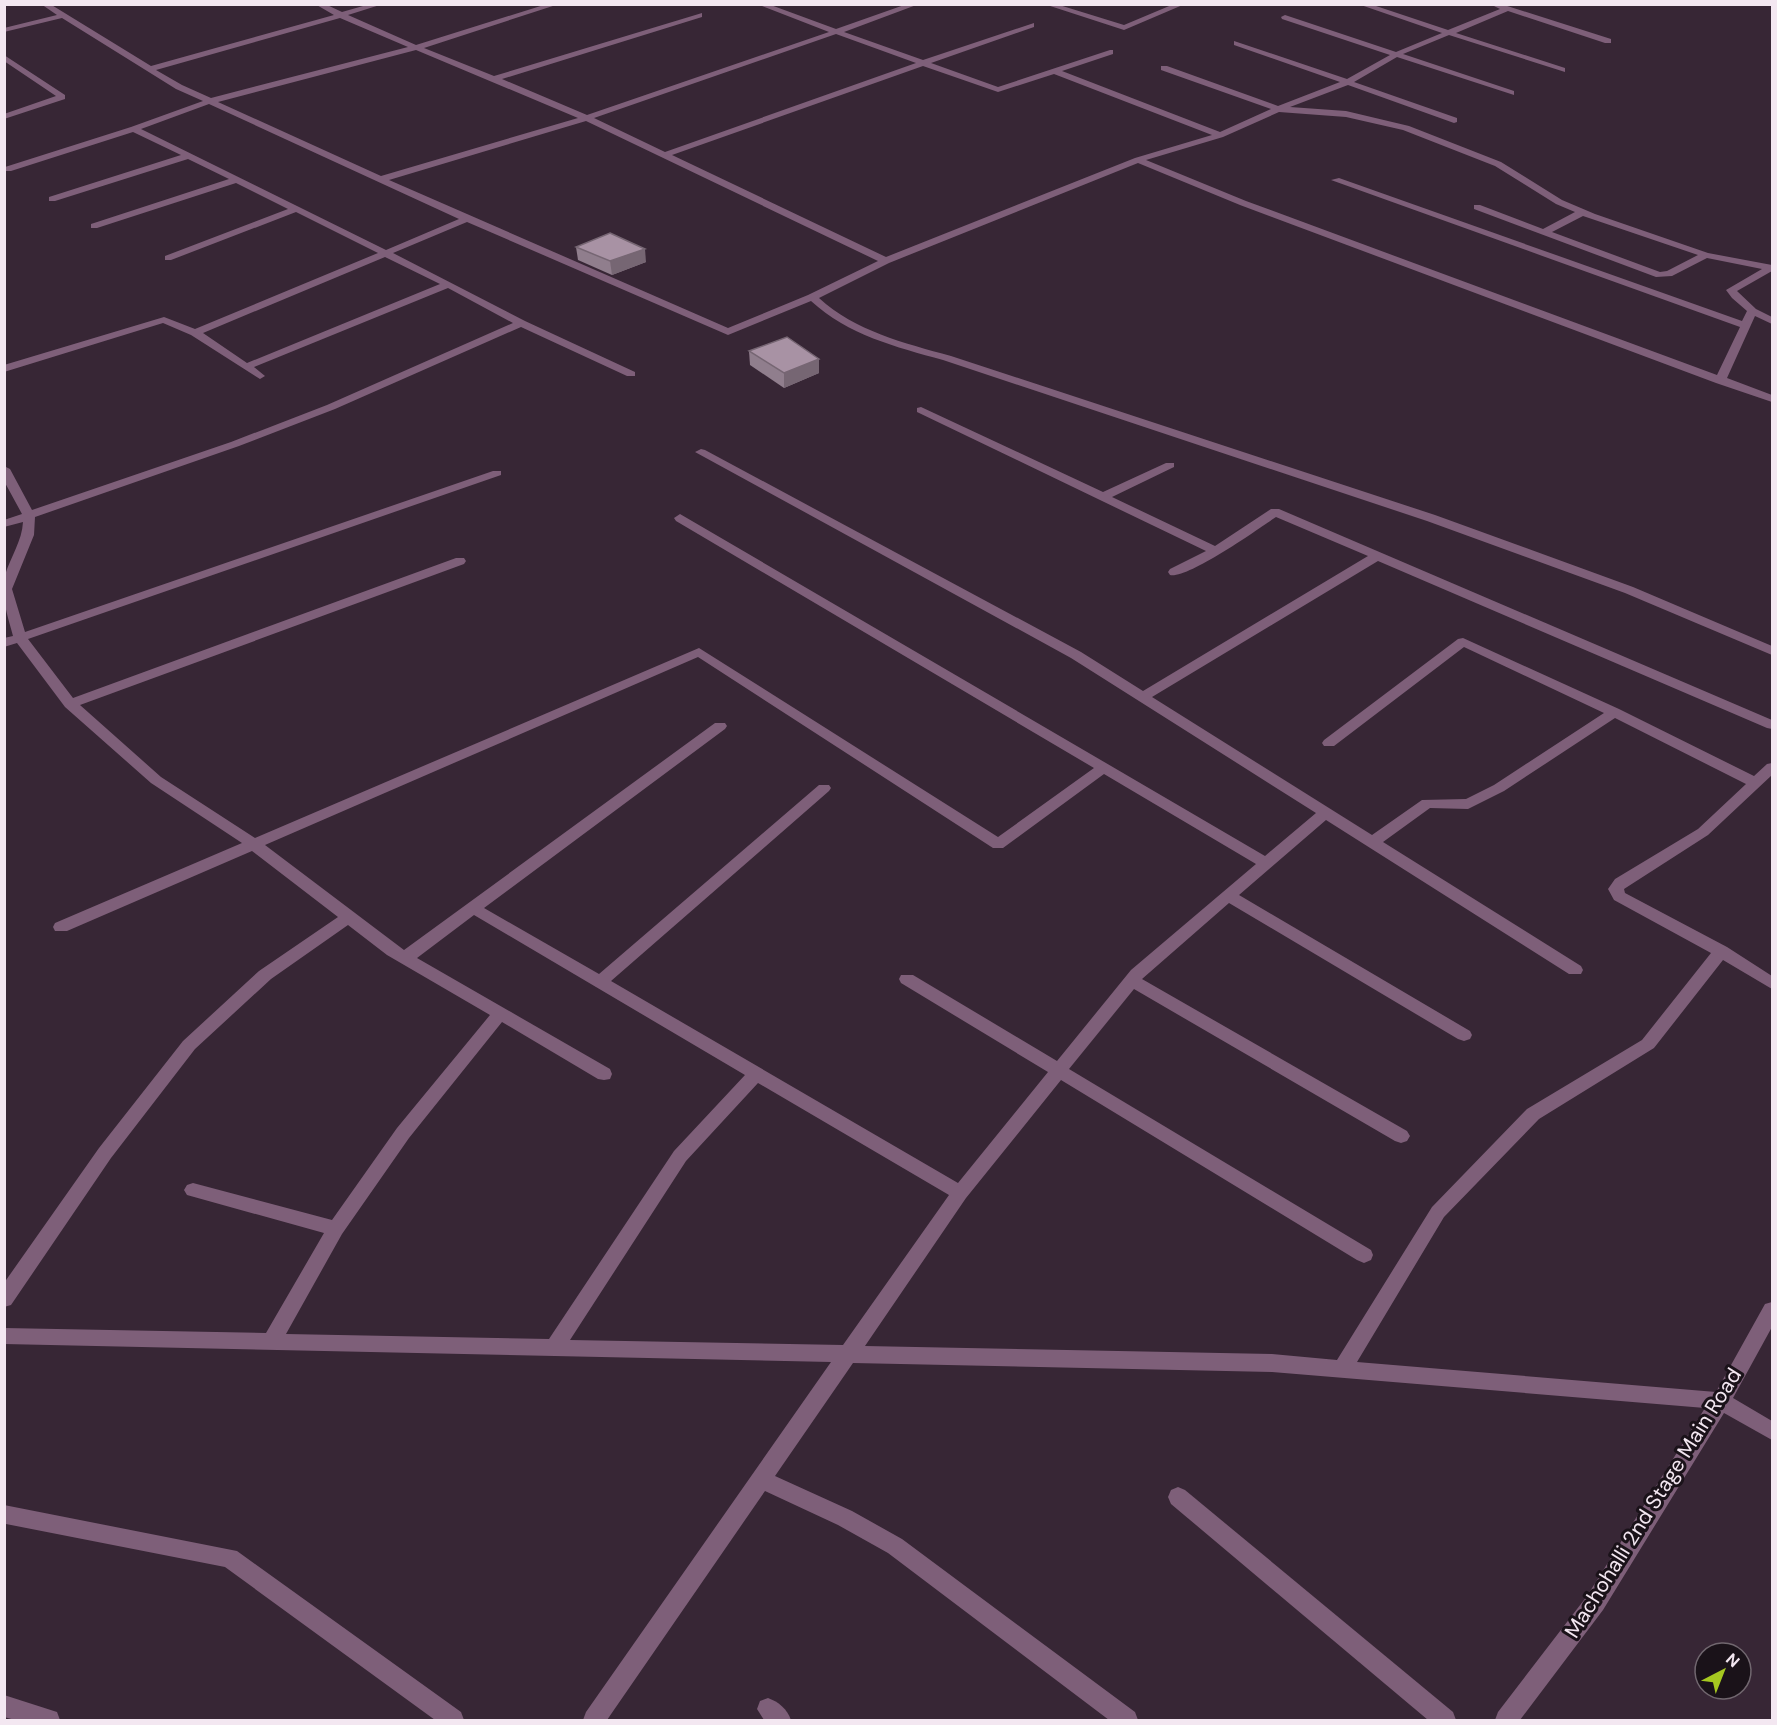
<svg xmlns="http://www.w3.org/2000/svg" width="1777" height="1725" font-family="'DM Sans',sans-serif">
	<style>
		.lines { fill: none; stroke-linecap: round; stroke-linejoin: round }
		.minor { fill: #7e5f79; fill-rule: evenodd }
		.wall { fill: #907e8d }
		.shaded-wall { fill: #766673 }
		.building { fill: #a892a4; stroke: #766673; stroke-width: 1.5 }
		.labels { text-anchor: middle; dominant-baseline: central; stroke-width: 6; stroke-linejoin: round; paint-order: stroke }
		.near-street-label { font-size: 21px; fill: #f3e7f1; stroke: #1a1219 }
	</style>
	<rect width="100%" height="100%" fill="#372635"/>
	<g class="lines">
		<g class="minor">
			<path d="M 41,4 L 50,4 L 151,66 L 334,15 L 315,4 L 325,4 L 342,12 L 370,4 L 383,4 L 348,15 L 416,45 L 547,4 L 559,4 L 424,48 L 494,76 L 702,13 L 702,17 L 502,79 L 587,115 L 829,32 L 757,4 L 768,4 L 836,29 L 907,4 L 919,4 L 844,32 L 923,60 L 1034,23 L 1034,27 L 931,63 L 998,87 L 1110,50 L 1113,50 L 1113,54 L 1062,71 L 1220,132 L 1271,109 L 1161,70 L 1161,66 L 1167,66 L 1278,106 L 1340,82 L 1234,45 L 1234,41 L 1347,79 L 1390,55 L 1282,19 L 1281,17 L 1285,15 L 1396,52 L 1442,33 L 1358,4 L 1370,4 L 1448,30 L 1500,9 L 1494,6 L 1501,4 L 1611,39 L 1611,43 L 1605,43 L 1508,11 L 1456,33 L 1565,68 L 1565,72 L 1449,35 L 1403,54 L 1514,91 L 1514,95 L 1397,57 L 1354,82 L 1457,118 L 1457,122 L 1454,123 L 1348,85 L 1290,107 L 1346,111 L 1409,126 L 1501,162 L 1562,200 L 1595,214 L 1708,253 L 1772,265 L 1772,271 L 1737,291 L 1756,309 L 1772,317 L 1772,324 L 1755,316 L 1727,378 L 1772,395 L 1772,402 L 1716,383 L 1240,205 L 1138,163 L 889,263 L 819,298 C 855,331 904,343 951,356 L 1435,515 L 1633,587 L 1772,646 L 1772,655 L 1625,593 L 1427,521 L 943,360 C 896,347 848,335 811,301 L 728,335 L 467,222 L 393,253 L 525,321 L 635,372 L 635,376 L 627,376 L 521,327 L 335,409 L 239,446 L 35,517 L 34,535 L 12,589 L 25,632 L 493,471 L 501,471 L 501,475 L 28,639 L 73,698 L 456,558 L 464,558 L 466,561 L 464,564 L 80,705 L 161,777 L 255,838 L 699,648 L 998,837 L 1094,768 L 676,521 L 674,518 L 680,514 L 1265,856 L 1316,813 L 1071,658 L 695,452 L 701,449 L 705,450 L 1081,652 L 1143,691 L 1368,556 L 1276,517 C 1258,529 1188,579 1170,575 L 1168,572 L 1170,569 L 1206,551 L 917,412 L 917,408 L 921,407 L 1103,492 L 1166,463 L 1174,463 L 1174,467 L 1112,497 L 1215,546 L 1271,509 L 1279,509 L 1772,720 L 1772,729 L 1767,728 L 1378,561 L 1152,697 L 1372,835 L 1422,800 L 1466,799 L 1494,785 L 1604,713 L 1464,647 L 1334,746 L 1324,746 L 1322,743 L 1324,740 L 1458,639 L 1463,638 L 1619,709 L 1754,776 L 1767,764 L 1772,763 L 1772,775 L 1708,835 L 1624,889 L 1625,893 L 1727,947 L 1772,976 L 1772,989 L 1723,960 L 1654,1048 L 1539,1119 L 1444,1217 L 1357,1362 L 1716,1392 L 1765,1304 L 1772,1302 L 1772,1327 L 1733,1398 L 1772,1421 L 1772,1440 L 1724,1413 L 1603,1610 L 1520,1720 L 1495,1720 L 1498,1712 L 1587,1596 L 1705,1408 L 1272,1372 L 853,1363 L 775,1476 L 852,1511 L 902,1539 L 1135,1712 L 1138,1720 L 1109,1720 L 888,1553 L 838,1525 L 765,1491 L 607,1720 L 583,1720 L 586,1712 L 831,1362 L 4,1344 L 4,1328 L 266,1333 L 324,1233 L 187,1195 L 184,1190 L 187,1185 L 193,1183 L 332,1220 L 397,1128 L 490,1015 L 387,955 L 348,925 L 271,979 L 195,1049 L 111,1158 L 11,1305 L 4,1307 L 4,1283 L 99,1148 L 183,1041 L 259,971 L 338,917 L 252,851 L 67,931 L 55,931 L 53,927 L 55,923 L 242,843 L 151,783 L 65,707 L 17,643 L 4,647 L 4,638 L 13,636 C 8,617 0,595 5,575 C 11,556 22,541 23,522 L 4,527 L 4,520 L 22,514 L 4,481 L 4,466 L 10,469 L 32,510 L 231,442 L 327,405 L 513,323 L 448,288 L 254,367 L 265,376 L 260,379 L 191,335 L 163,323 L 4,372 L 4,365 L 164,317 L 195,329 L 378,253 L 296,212 L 171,260 L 165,260 L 165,256 L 288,209 L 236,183 L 97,228 L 91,228 L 91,224 L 229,179 L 188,159 L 55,201 L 49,201 L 49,197 L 181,155 L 133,132 L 11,171 L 5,171 L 5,167 L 131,127 L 203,101 L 176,89 L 62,18 L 4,32 L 4,28 L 57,15 ZM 340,18 L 408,47 L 211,98 L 182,85 L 156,70 ZM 836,34 L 916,63 L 665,152 L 594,118 ZM 416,50 L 578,118 L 381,176 L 218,102 ZM 923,66 L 998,92 L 1054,74 L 1212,135 L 1135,158 L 886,257 L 672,155 ZM 209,104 L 459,219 L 386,250 L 141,129 ZM 1279,112 L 1346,117 L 1403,130 L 1495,166 L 1556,204 L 1575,212 L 1543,229 L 1480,205 L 1474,205 L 1474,209 L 1656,277 L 1672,276 L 1707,258 L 1762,269 L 1726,290 L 1732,298 L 1747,311 L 1742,321 L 1339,178 L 1331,180 L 1740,327 L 1717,375 L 1246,201 L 1146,160 L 1223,137 ZM 586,121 L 878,261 L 808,295 L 728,328 L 389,180 ZM 1583,216 L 1589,218 L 1698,255 L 1667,271 L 1660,272 L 1552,232 ZM 385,257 L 440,284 L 247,363 L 203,333 ZM 698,657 L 993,848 L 1003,848 L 1104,774 L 1256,864 L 1131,970 L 1057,1061 L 913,975 L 901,975 L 899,979 L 901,983 L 1048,1072 L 958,1183 L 611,981 L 829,791 L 831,788 L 829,785 L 819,785 L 599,974 L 484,908 L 725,729 L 727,726 L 725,723 L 715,723 L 404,950 L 265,845 ZM 1615,718 L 1746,784 L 1698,829 L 1615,879 L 1608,889 L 1614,900 L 1711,953 L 1642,1040 L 1527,1109 L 1432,1207 L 1337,1360 L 1272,1354 L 865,1346 L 966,1198 L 1061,1080 L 1357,1260 L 1364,1263 L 1371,1260 L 1373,1255 L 1371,1250 L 1069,1069 L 1134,989 L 1395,1141 L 1401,1143 L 1407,1141 L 1410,1136 L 1407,1131 L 1142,979 L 1229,903 L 1458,1039 L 1464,1041 L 1470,1039 L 1472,1035 L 1470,1031 L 1239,895 L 1326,820 L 1569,974 L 1581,974 L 1583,970 L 1581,966 L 1383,842 L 1430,808 L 1468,809 L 1504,791 ZM 474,915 L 745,1075 L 674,1151 L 549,1339 L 286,1334 L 342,1234 L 409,1138 L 502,1022 L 598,1079 L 604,1080 L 610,1079 L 612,1074 L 610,1069 L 417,958 ZM 758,1083 L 949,1195 L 843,1345 L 570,1340 L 686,1161 Z"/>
			<polygon points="1044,4 1056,4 1124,25 1174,4 1185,4 1124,30"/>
			<polygon points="4,55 65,95 65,99 4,119 4,114 56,96 4,61"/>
			<polygon points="1178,1487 1185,1490 1453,1712 1456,1720 1428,1720 1171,1504 1168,1497 1171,1490"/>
			<polygon points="4,1505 237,1551 461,1712 464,1720 435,1720 225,1567 6,1524"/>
			<polygon points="4,1695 57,1712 60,1720 15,1720 4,1717"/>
			<path d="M 768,1698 C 779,1702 787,1709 791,1720 L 764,1720 L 757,1709 L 760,1701 Z"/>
		</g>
	</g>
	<g class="wall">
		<polygon points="576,247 646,262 612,275 578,260"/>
		<polygon points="749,351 819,359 819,373 784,388 750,365"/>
	</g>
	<g class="shaded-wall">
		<polygon points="645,249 646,262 612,275 610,261"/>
		<polygon points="819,359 819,373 784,388 784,373"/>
	</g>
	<g class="building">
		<polygon points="610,233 645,249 610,261 576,247"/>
		<polygon points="787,337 819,359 784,373 749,351"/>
	</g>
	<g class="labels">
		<g class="near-street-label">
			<text transform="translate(1653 1503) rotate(-58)">Machohalli 2nd Stage Main Road</text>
		</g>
	</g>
	<rect width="1777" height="1725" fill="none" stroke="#f3e7f1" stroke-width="12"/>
	<g transform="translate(1723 1671) rotate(42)"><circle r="28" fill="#1a1219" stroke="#71676f" stroke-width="1.5"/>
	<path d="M0-4.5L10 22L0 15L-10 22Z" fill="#a6c820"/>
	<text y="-9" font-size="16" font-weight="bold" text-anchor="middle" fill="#f3e7f1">N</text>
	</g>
</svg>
